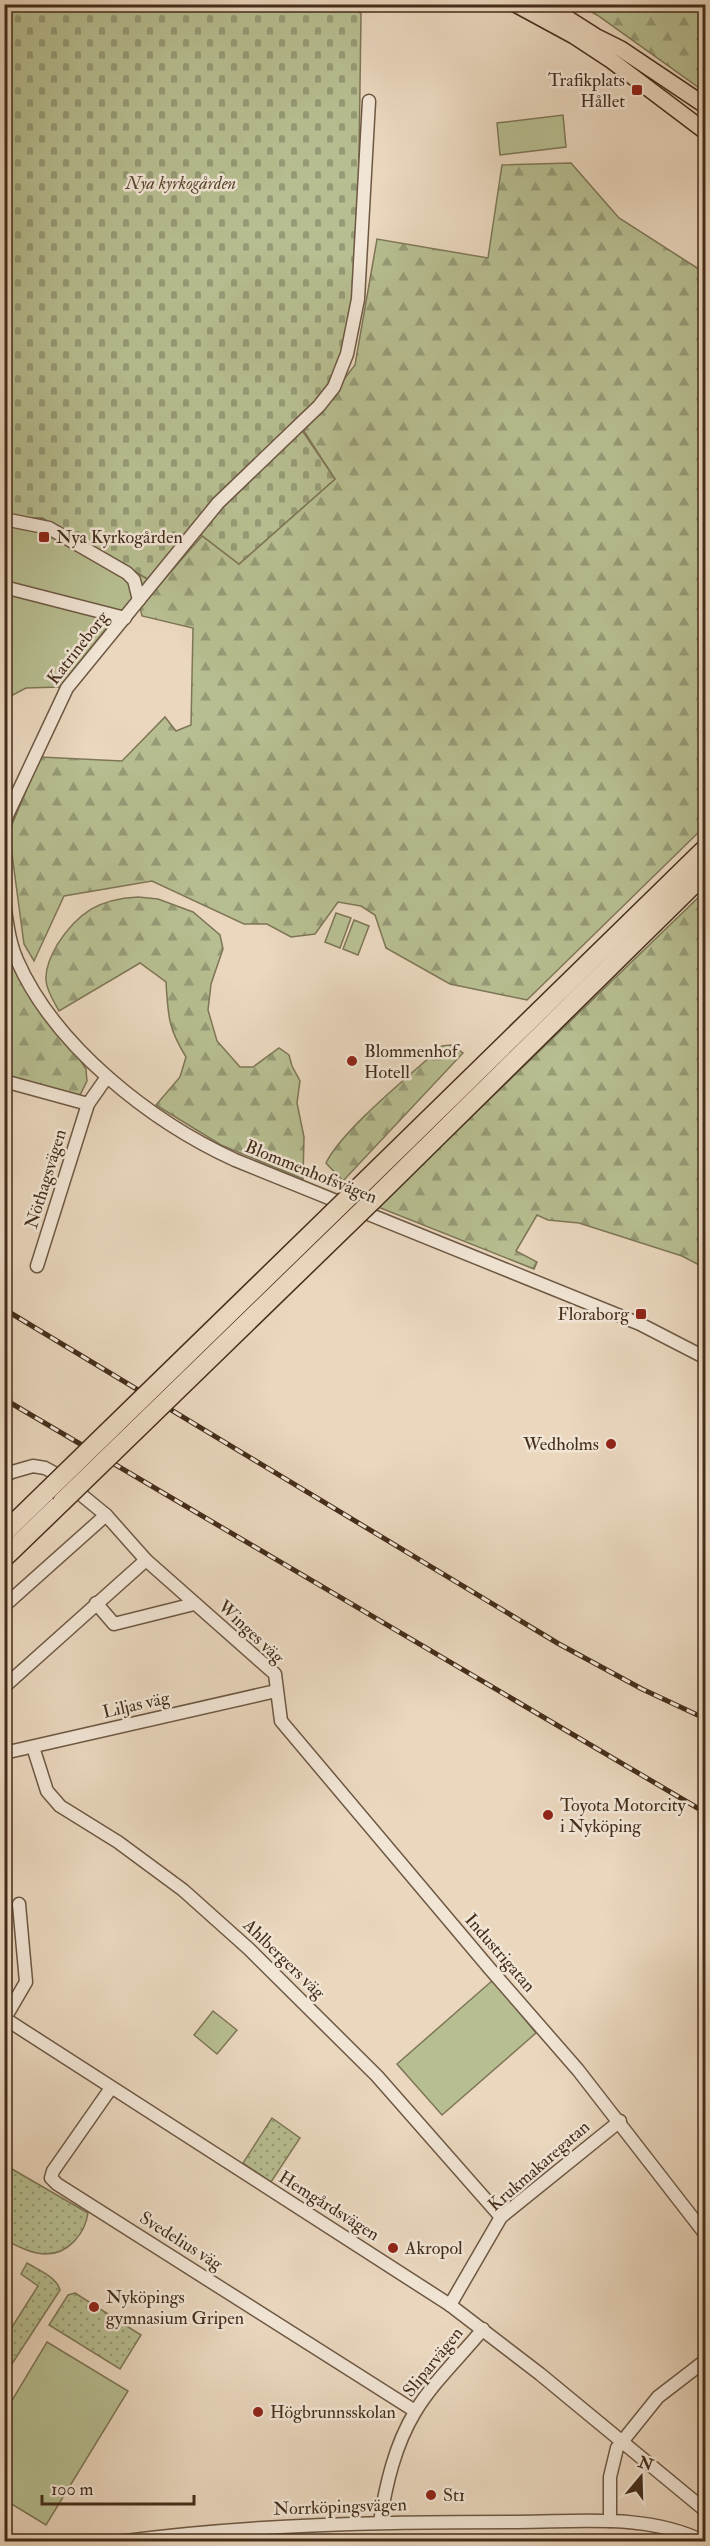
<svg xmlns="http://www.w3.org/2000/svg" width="710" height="2546" font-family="'IM FELL Double Pica',serif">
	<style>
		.grass { fill: url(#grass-dots); stroke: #7e7656; stroke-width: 1.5 }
		.forest { fill: url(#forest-firs); stroke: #7e7656; stroke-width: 1.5 }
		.cemetery { fill: url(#cemetery-stones); stroke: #7e7656; stroke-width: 1.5 }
		.park { fill: #b7be91; stroke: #7e7656; stroke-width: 1.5 }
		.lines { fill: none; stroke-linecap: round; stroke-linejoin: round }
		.minor-casing { stroke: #6e5843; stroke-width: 15 }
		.major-casing { stroke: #442d1a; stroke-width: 18 }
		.highway-casing { stroke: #442d1a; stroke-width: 21 }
		.minor { stroke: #f1e5d5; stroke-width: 12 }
		.major { stroke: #ead7be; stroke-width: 15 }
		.highway { stroke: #ead7be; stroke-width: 18 }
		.rail-casing { stroke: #442d1a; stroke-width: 5 }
		.rail { stroke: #f1e5d5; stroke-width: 3; stroke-dasharray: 9; stroke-linecap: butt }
		.highway-bridge-casing { stroke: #442d1a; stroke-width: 21; stroke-linecap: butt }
		.highway-bridge { stroke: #ead7be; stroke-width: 18 }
		.poi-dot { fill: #8f2418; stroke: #f1e5d5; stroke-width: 2 }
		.labels { text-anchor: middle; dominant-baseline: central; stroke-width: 5; stroke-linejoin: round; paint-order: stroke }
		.poi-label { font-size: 18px; fill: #442d1a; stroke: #f1e5d5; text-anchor: start }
		.park-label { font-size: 18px; font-style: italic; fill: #5b4a32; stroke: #f1e5d5 }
		.street-label { font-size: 18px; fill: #442d1a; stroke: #f1e5d5 }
	</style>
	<defs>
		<pattern id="grass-dots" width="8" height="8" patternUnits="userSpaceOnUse" patternTransform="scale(1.5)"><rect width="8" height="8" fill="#b7be91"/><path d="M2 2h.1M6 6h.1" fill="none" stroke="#969b76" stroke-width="1.8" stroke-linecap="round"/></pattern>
		<pattern id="forest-firs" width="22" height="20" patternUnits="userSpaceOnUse" patternTransform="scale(1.5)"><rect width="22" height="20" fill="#b7be91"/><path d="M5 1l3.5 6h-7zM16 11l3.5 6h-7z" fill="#969b76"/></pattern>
		<pattern id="cemetery-stones" width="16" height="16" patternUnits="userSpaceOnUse" patternTransform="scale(1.5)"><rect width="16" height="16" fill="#b7be91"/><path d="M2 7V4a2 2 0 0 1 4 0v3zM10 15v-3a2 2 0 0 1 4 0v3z" fill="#969b76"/></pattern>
	</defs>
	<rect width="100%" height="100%" fill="#ead7be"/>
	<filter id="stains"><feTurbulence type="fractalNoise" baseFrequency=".00333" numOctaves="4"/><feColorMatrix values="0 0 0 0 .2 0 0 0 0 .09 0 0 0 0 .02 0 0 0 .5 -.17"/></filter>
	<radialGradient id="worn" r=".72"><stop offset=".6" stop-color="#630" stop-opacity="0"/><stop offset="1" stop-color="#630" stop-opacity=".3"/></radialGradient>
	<g class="grass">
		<polygon points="272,2118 300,2138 271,2182 243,2163"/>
		<path d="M 5,2165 L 88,2213 C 85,2234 68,2254 46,2254 C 32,2254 17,2246 5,2240 Z"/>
		<path d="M 27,2263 C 38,2270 57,2277 60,2290 L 8,2370 L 5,2368 L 5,2338 L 38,2286 L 21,2274 Z"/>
		<polygon points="75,2293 141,2335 120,2369 49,2325 68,2295"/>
	</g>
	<g class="forest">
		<polygon points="579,5 705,5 705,92 597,15"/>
		<polygon points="571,163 619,218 705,273 705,826 527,1000 450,984 386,948 375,915 361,906 338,902 315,934 291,937 267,924 244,924 152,881 64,896 34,961 24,944 9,832 40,757 122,761 165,717 176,731 191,725 193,628 142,616 140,607 202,536 239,564 335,479 304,431 355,365 377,239 488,258 502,165"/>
		<polygon points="705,891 705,1268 682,1256 579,1223 548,1220 537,1215 516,1251 537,1262 534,1269 378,1207"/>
		<path d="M 138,897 L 158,899 L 193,912 L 220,935 L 223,949 L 211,984 L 208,1010 L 217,1041 L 240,1067 L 253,1067 L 279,1048 L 289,1055 L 292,1066 L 300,1081 L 297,1103 L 304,1137 L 303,1179 L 221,1145 L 156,1105 L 180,1077 L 186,1057 C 168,1028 168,1015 166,982 L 140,963 L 59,1011 C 54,1002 47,991 46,981 C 45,968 51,956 57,945 C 78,912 99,899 138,897 Z"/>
		<path d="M 4,943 C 22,991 59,1026 86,1069 L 87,1081 L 80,1095 L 5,1076 Z"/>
		<path d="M 451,1045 L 463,1053 L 343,1181 L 326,1163 C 341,1132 403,1081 431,1056 L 442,1046 Z"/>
	</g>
	<polygon class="cemetery" points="341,4 361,13 358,232 354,294 342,352 328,390 297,423 335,479 239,564 192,528 149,580 42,518 5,519 4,5"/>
	<g class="park">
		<polygon points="563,115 566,147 500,155 497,123"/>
		<polygon points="42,518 149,580 105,630 60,687 26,688 5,699 5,519"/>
		<polygon points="336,913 351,918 340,948 325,942"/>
		<polygon points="354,920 369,926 358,955 343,949"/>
		<polygon points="493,1980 536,2033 442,2115 397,2064"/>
		<polygon points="213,2011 237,2030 217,2054 194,2035"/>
		<polygon points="47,2342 128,2391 46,2525 5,2500 5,2412"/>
	</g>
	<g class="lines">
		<defs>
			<g id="minor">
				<polyline points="4,519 49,528 127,573 134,580 139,600"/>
				<polyline points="4,587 125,618"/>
				<polyline points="4,822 67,688 218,503 319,406 334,387 347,354 358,299 369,101"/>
				<path d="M 4,903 C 7,922 9,942 17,960 C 55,1047 152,1122 235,1160 L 640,1324 L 706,1358"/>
				<polyline points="4,1081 88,1104 107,1077"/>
				<polyline points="37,1266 88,1104"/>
				<polyline points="4,1476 12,1472 33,1466 45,1468 56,1474 106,1515 146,1560 275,1674 281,1721 490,1969 578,2070 706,2235"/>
				<polyline points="96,1603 114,1624 194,1604"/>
				<polyline points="4,1606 106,1515"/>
				<polyline points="4,1687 146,1560"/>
				<polyline points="33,1747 47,1791 60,1806 118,1842 183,1890 249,1949 377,2076 501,2217"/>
				<polyline points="4,1753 276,1691"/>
				<polyline points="4,2018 450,2305 540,2374 706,2511"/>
				<polyline points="5,2018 26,1982 19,1904"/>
				<polyline points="111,2088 53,2171 51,2178 57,2184 415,2411"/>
				<polyline points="450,2305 501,2217 620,2121"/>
				<polyline points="610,2521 610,2477 617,2448 658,2397 706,2360"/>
				<path d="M 380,2522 C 386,2484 395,2445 415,2412 C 433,2382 461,2356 483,2329"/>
				<path d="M 118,2542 C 251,2524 384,2522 517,2522 C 580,2522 647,2513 705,2542"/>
			</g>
			<g id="major">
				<polyline points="515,4 574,36 612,61 706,132"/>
				<polyline points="545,4 597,37 621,49 706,106"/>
			</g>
			<g id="highway">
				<polyline points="352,1194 706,848"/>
				<polyline points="372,1201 706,872"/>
				<polyline points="4,1533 46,1492"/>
				<polyline points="4,1558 62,1502"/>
			</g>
		</defs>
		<use href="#minor" class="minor-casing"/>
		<use href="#major" class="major-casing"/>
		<use href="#highway" class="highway-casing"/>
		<use href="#minor" class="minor"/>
		<use href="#major" class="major"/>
		<use href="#highway" class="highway"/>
		<defs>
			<g id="rail">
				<polyline points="4,1309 559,1644 642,1689 706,1719"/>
				<polyline points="4,1399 706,1813"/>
			</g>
		</defs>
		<use href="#rail" class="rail-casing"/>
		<use href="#rail" class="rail"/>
		<defs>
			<g id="highway-bridge">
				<polyline points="46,1492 352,1194"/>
				<polyline points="62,1502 372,1201"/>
			</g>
		</defs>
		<use href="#highway-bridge" class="highway-bridge-casing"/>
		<use href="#highway-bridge" class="highway-bridge"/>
	</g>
	<g class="poi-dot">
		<rect x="631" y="84" width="12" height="12" rx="3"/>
		<rect x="38" y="531" width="12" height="12" rx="3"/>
		<circle cx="352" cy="1061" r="6"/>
		<rect x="635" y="1308" width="12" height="12" rx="3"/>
		<circle cx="611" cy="1444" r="6"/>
		<circle cx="548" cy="1815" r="6"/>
		<circle cx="393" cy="2248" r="6"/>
		<circle cx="94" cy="2307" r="6"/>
		<circle cx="258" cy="2412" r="6"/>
		<circle cx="431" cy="2495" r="6"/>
	</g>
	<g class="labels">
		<g class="poi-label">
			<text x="625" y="80" text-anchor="end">Trafikplats<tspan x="625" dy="21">Hållet</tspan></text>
			<text x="56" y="537">Nya Kyrkogården</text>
			<text x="364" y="1051">Blommenhof<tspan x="364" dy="21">Hotell</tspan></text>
			<text x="629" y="1314" text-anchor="end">Floraborg</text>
			<text x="599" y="1444" text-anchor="end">Wedholms</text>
			<text x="560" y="1805">Toyota Motorcity<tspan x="560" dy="21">i Nyköping</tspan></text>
			<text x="405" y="2248">Akropol</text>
			<text x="106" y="2297">Nyköpings<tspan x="106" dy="21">gymnasium Gripen</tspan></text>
			<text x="270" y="2412">Högbrunnsskolan</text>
			<text x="443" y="2495">St1</text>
		</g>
		<g class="park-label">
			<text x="181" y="183">Nya kyrkogården</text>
		</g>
		<g class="street-label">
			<text transform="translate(78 648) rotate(-52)">Katrineborg</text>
			<text transform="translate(311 1172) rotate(22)">Blommenhofsvägen</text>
			<text transform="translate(46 1179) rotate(-73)">Nöthagsvägen</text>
			<text transform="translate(251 1632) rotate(43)">Winges väg</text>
			<text transform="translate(136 1705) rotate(-13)">Liljas väg</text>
			<text transform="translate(500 1953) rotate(49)">Industrigatan</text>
			<text transform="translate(284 1959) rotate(44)">Ahlbergers väg</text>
			<text transform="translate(539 2166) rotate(-41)">Krukmakaregatan</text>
			<text transform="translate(329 2206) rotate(32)">Hemgårdsvägen</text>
			<text transform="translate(181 2241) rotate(32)">Svedelius väg</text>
			<text transform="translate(433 2362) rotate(-51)">Sliparvägen</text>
			<text transform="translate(340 2507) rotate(-2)">Norrköpingsvägen</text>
		</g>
	</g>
	<rect width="710" height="2546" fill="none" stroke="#ead7be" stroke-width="24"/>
	<rect x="6" y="6" width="698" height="2534" fill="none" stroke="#442d1a" stroke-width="3"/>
	<rect x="12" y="12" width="686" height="2522" fill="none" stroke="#442d1a" stroke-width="1.5"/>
	<g transform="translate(641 2477) rotate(19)" stroke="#f1e5d5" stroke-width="4.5" paint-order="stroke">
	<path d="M0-4.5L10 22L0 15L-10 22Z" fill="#442d1a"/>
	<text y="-9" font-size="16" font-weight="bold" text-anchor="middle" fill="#442d1a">N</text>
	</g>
	<path d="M42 2495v9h152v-9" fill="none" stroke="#442d1a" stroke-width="3"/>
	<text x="51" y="2495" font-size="18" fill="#442d1a" stroke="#f1e5d5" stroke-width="4.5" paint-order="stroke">100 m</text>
	<rect width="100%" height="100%" filter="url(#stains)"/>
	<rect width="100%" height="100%" fill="url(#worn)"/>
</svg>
